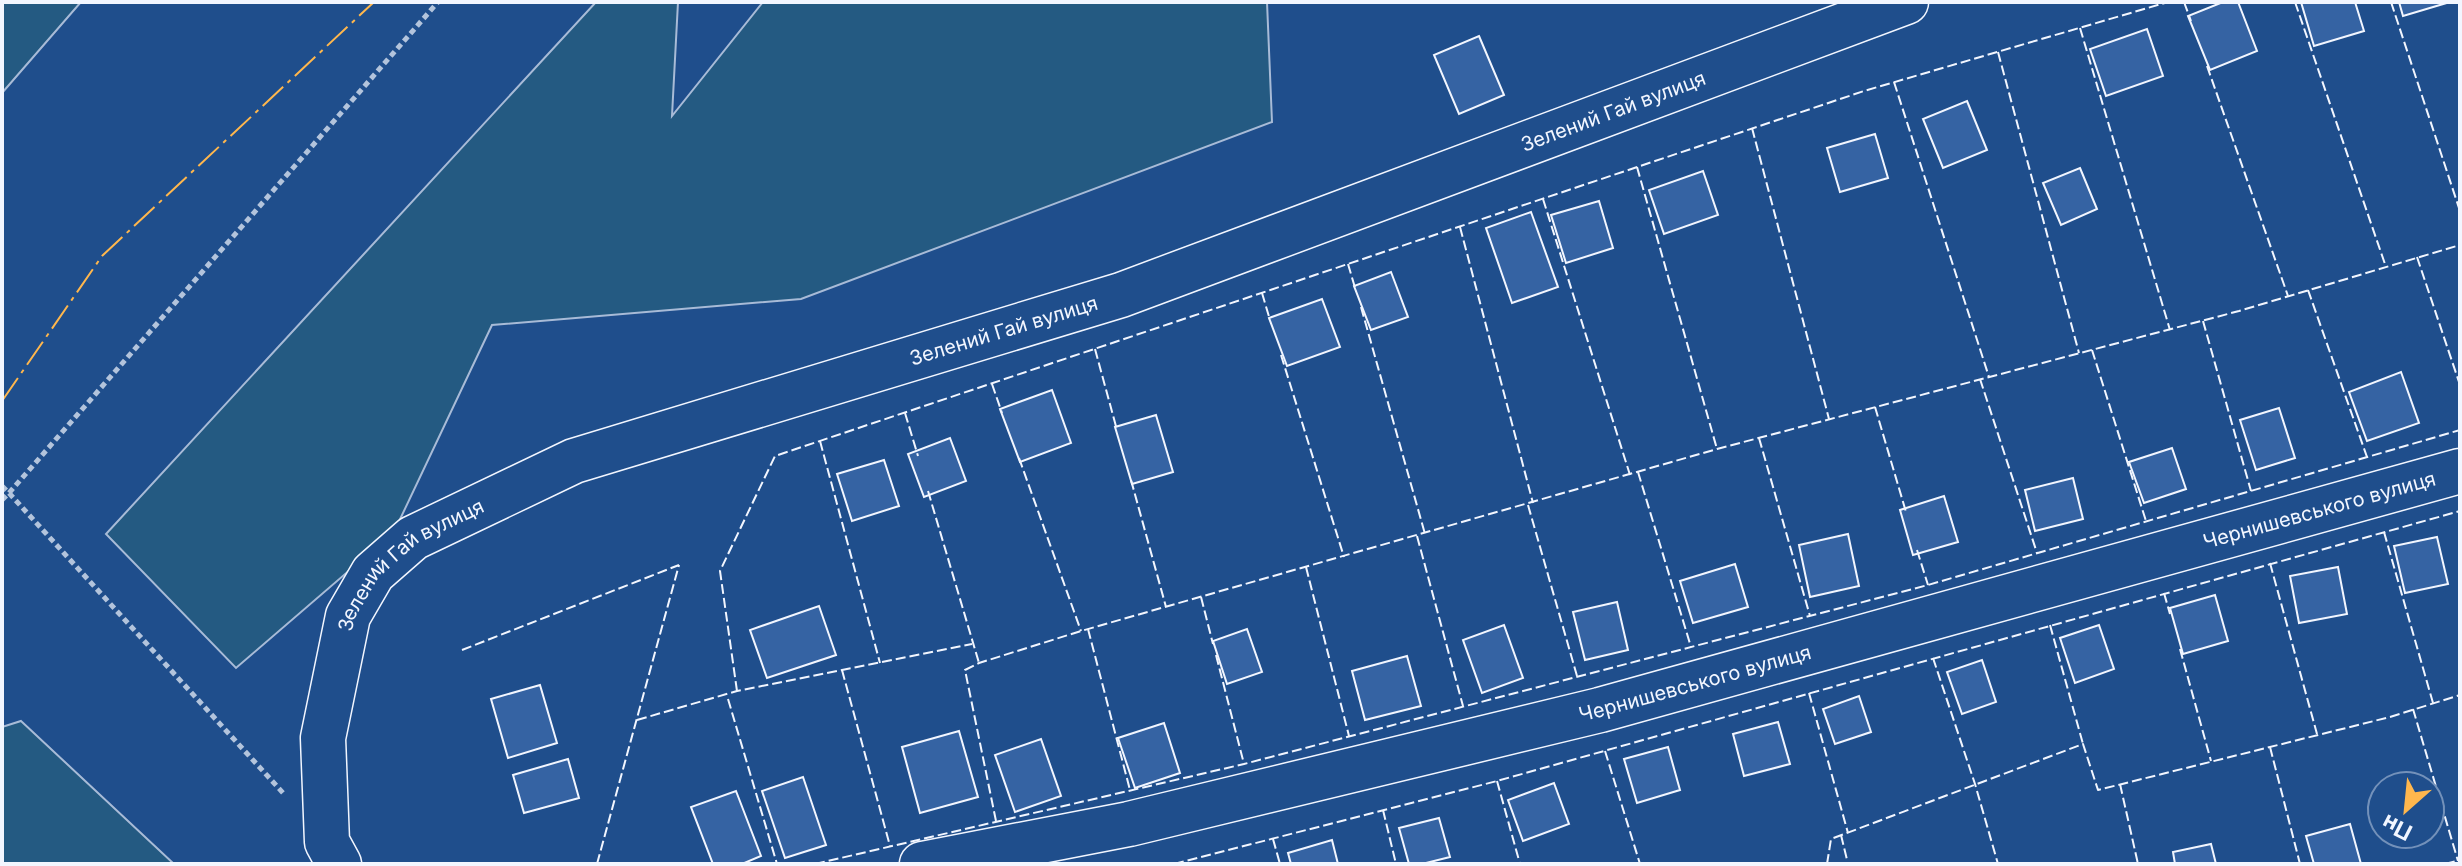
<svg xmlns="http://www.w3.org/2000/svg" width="2462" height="866" font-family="Inter,sans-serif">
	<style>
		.green { fill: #245a82; stroke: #a8bbd7; stroke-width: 2 }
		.building { fill: #3563a3; stroke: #f2f6ff; stroke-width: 2 }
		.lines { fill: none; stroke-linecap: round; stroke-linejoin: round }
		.minor-casing { stroke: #f2f6ff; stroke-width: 47 }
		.path { stroke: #b3c4dc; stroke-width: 5; stroke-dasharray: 6 4; stroke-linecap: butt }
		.minor { stroke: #1f4e8c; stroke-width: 44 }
		.fence { stroke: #f2f6ff; stroke-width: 2; stroke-dasharray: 10 4; stroke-linecap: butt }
		.power { stroke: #ffb74d; stroke-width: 2; stroke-dasharray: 28 6 4 6; stroke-linecap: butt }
		.labels { text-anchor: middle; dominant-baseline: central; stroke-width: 6; stroke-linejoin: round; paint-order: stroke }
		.street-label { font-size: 20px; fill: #f2f6ff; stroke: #1f4e8c }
	</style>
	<rect width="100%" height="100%" fill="#1f4e8c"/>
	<g class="green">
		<polygon points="2,2 81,2 2,93"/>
		<polygon points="596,2 678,2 672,116 763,2 1267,2 1272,122 801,299 492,325 394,532 236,668 106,534"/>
		<polygon points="21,721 174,864 2,864 2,727"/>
	</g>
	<g class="building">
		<polygon points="2223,2 2238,2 2257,51 2210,70 2188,16"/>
		<polygon points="2301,2 2355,2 2364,31 2314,46"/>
		<polygon points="2399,2 2450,2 2403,16"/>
		<polygon points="2147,29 2163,76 2106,96 2090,49"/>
		<polygon points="1479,36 1504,95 1459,114 1434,55"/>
		<polygon points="1967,101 1987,150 1943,168 1923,119"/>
		<polygon points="1875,134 1888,178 1840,192 1827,148"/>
		<polygon points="2080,168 2097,209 2061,225 2043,183"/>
		<polygon points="1703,171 1718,215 1664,234 1649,190"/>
		<polygon points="1599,201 1613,248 1566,263 1551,215"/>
		<polygon points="1531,212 1558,287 1512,303 1486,228"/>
		<polygon points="1391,272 1408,317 1371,330 1354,286"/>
		<polygon points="1322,299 1340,347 1287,366 1269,318"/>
		<polygon points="2401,372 2419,423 2367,441 2349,392"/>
		<polygon points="1052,390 1071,443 1020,462 1000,409"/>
		<polygon points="2279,408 2295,458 2256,470 2240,420"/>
		<polygon points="1156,415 1173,472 1132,484 1115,427"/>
		<polygon points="950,438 966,481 924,497 908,454"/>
		<polygon points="2172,448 2186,489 2144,503 2129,462"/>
		<polygon points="884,460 899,506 852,521 837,474"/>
		<polygon points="2073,478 2083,519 2035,531 2025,490"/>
		<polygon points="1944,496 1958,542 1913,555 1900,510"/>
		<polygon points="1848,534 1859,586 1810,597 1799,545"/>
		<polygon points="2437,537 2448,584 2405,593 2394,546"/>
		<polygon points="1735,564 1748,607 1693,623 1680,581"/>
		<polygon points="2338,567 2347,614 2299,623 2290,576"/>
		<polygon points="2215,595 2228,641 2183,654 2170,608"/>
		<polygon points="1617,602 1628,650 1585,660 1573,612"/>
		<polygon points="819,606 836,655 767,678 750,630"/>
		<polygon points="1504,625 1523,678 1482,693 1463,640"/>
		<polygon points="2099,625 2114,669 2075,683 2060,638"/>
		<polygon points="1247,629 1262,672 1227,684 1213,641"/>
		<polygon points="1407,656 1421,706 1365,720 1352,671"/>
		<polygon points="1982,660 1996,702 1962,714 1947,672"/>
		<polygon points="540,685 557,743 508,758 491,699"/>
		<polygon points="1859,696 1871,732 1835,744 1823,709"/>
		<polygon points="1778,722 1790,764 1744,776 1733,734"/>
		<polygon points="1164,723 1180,773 1135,788 1118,738"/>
		<polygon points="959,731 978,797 920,813 902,747"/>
		<polygon points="1041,739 1061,796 1015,812 995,755"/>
		<polygon points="1668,747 1680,790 1637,803 1624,759"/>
		<polygon points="568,759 579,798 524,813 513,775"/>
		<polygon points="803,777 826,845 785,858 762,791"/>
		<polygon points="1554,783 1569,824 1523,841 1508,800"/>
		<polygon points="736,791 761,856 742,864 713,864 691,807"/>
		<polygon points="1439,818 1450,857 1422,864 1409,864 1399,828"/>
		<polygon points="2350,824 2361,864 2314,864 2306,836"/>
		<polygon points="1332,840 1338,864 1291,864 1288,853"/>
		<polygon points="2211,844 2216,864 2175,864 2173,852"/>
	</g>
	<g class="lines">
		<defs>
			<g id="minor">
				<path id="s1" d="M 339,864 L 327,842 L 323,738 L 348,616 L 373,573 L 413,538 L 574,461 L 1121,295 L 1906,2"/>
				<path id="s2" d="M 922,864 L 1129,824 L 1600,710 L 2460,471"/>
			</g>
		</defs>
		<use href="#minor" class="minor-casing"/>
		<g class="path">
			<polyline points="2,486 9,493 438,2"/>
			<polyline points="2,500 9,493 284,794"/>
		</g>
		<use href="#minor" class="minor"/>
		<g class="fence">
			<polyline points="2184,2 2191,21"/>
			<polyline points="2295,2 2386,267"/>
			<polyline points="2391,2 2460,211"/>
			<polyline points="2080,28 2170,330"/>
			<polyline points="1998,52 2079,353"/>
			<polyline points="2207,66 2288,296"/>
			<polyline points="1894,82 1989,377"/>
			<polyline points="1752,128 1829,419"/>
			<polyline points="1637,167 1717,449"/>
			<polyline points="1543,199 1630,475"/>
			<polyline points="1460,227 1533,503"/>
			<polyline points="2417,257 2460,385"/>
			<polyline points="1348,264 1356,291"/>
			<polyline points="2308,290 2367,457"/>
			<polyline points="1262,293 1270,320"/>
			<polyline points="1361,307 1425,534"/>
			<polyline points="2203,321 2251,491"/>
			<polyline points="1095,349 1117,430"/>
			<polyline points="2092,350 2146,521"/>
			<polyline points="1281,355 1344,557"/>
			<polyline points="1980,379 2037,553"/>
			<polyline points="992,384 1002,413"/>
			<polyline points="1875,407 1906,512"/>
			<polyline points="905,413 918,456"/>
			<polyline points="1759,438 1810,616"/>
			<polyline points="820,441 880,663"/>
			<polyline points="1019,458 1081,631"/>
			<polyline points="1638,472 1691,647"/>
			<polyline points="1131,480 1166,607"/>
			<polyline points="928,491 979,663"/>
			<polyline points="1528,505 1577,676"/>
			<polyline points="2384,532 2433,703"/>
			<polyline points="1417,536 1463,706"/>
			<polyline points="1917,550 1928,585"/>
			<polyline points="2270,563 2317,734"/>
			<polyline points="1306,567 1349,736"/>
			<polyline points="2164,593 2170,614"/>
			<polyline points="1201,597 1213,644"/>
			<polyline points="2050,625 2083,744"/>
			<polyline points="1088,629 1130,790"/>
			<polyline points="2180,649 2211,761"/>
			<polyline points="462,650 679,565"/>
			<polyline points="1216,655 1244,764"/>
			<polyline points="1933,658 1975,784 1998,864"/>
			<polyline points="842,670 890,846"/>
			<polyline points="737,691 720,571 775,456 1864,91 2168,2"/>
			<polyline points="1809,693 1848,833"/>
			<polyline points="728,699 777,864"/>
			<polyline points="2413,709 2458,861"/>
			<polyline points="637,720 737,691 972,644"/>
			<polyline points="2270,747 2300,864"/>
			<polyline points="1605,751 1640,864"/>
			<polyline points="1497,781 1520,864"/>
			<polyline points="2120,784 2138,864"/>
			<polyline points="1383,810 1396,864"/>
			<polyline points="996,821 965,670 979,663 1081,631 1717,449 2239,311 2460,245"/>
			<polyline points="1841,835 1848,864"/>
			<polyline points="1273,839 1280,864"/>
			<polyline points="597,864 679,565"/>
			<polyline points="815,864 1244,764 1928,585 2460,430"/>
			<polyline points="1174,864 1497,781 2460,511"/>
			<polyline points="1827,864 1831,839 2083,744 2098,790 2390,717 2460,695"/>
			<polyline points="2445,864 2460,860"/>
		</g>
		<polyline class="power" points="2,401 102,256 374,2"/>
	</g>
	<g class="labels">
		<g class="street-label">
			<text stroke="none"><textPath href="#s1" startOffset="1632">Зелений Гай вулиця</textPath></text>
			<text stroke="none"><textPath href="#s1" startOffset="984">Зелений Гай вулиця</textPath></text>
			<text stroke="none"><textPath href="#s2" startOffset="1442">Чернишевського вулиця</textPath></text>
			<text stroke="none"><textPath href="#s1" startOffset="336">Зелений Гай вулиця</textPath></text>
			<text stroke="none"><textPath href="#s2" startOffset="794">Чернишевського вулиця</textPath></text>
		</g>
	</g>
	<rect width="2462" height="866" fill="none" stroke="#f2f6ff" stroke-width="8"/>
	<g transform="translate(2406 810) rotate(207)"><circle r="38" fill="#1f4e8c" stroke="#7391ba" stroke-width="2"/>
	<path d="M0-6L14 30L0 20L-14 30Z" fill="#ffb74d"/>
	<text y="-12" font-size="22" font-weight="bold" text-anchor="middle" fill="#f2f6ff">Пн</text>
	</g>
</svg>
